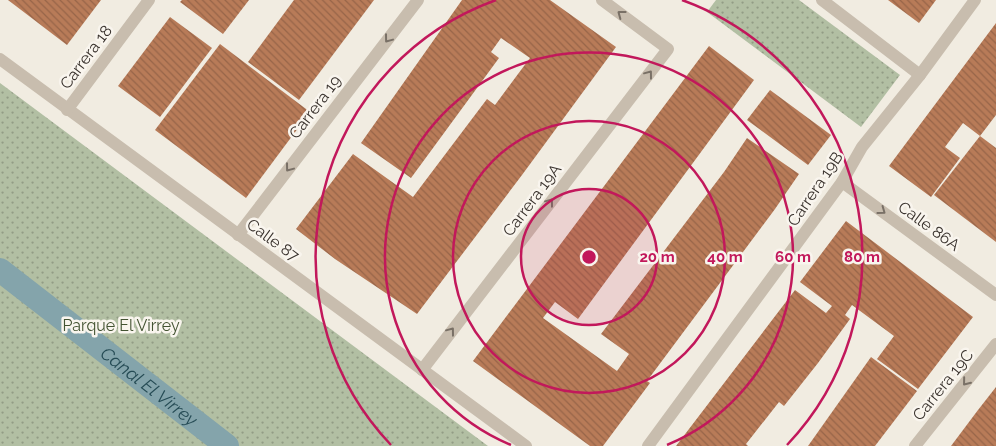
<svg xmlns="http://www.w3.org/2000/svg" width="996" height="446" font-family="Raleway,sans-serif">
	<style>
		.park { fill: url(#park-dots) }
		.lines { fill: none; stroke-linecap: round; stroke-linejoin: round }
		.canal { stroke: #84a4ab; stroke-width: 24 }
		.building { fill: url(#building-back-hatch) }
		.minor { stroke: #c8bdae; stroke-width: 12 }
		.oneway { stroke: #797066 }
		.ring { fill: none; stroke: #c2185b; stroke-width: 2.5 }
		.labels { text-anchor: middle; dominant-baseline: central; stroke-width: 5; stroke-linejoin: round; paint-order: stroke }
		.street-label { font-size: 16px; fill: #38312c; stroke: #f9f5ee }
		.park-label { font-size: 16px; fill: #435332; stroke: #f9f5ee }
		.water-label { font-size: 18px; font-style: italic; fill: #264c55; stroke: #f9f5ee }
		.centre { fill: #c2185b; stroke: #f9f5ee; stroke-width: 2.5 }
		.ring-label { font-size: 15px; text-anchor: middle; font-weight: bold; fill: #c2185b; stroke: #f9f5ee; stroke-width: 5; stroke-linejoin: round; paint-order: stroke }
	</style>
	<defs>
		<pattern id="park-dots" width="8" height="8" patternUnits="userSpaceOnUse" patternTransform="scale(1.25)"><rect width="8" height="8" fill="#b2bfa3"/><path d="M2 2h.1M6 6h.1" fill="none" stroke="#929c85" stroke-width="1.8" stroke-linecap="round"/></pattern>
		<pattern id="building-back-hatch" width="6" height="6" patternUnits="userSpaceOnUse" patternTransform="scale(1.25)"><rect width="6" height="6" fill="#b87b58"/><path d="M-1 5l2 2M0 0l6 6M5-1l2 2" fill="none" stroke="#976549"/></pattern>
	</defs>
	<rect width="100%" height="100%" fill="#f1ece1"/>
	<g class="park">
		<polygon points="716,0 799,0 900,75 861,127 707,12"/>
		<polygon points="0,83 488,446 0,446"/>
	</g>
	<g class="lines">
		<path class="canal" id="s1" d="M 0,270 L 227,446"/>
	</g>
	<g class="building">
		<polygon points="8,0 101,0 67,45"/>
		<polygon points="182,0 249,0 223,34 180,2"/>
		<polygon points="294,0 374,0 299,100 248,62"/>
		<polygon points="462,0 550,0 616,47 522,175 417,314 335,259 296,229 353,154 413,197 487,99 495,105 518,74 530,58 501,38 491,52 499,58 411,178 361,143"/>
		<polygon points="888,0 936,0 919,23"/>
		<polygon points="170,17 212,48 160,117 118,86"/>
		<polygon points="996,23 996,115 980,136 963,123 945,147 960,158 931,197 889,166"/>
		<polygon points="220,44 310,112 246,198 155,130"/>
		<polygon points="709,46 754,80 578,319 555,302 543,318 617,371 629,354 601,334 724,172 747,138 799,174 775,209 647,381 650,383 603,446 590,446 473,361"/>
		<polygon points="770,90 831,135 808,165 747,120"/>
		<polygon points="980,136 996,148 996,242 934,195"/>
		<polygon points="846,221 973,317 918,389 877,359 894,336 852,305 845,315 850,319 818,363 784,406 779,402 746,444 748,446 676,446 795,290 826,313 832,306 800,282"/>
		<polygon points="871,357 917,391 875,446 808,446"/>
		<polygon points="996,387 996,446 951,446 978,410"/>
	</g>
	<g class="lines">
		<g class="minor">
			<polyline points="822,0 920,75"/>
			<polyline points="0,59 526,446"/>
			<polyline points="67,110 149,0"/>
			<polyline points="842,182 996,295"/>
			<polyline points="238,235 418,0"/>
			<polyline points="422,370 668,49 602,0"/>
			<polyline points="648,446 842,182 862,147 920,75 975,0"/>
			<polyline points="915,446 996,344"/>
		</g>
	</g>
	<defs><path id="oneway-chevron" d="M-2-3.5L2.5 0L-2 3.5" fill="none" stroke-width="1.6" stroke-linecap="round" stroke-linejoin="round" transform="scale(1.25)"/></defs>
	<g class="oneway">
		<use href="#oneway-chevron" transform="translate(621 14) rotate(-143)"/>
		<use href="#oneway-chevron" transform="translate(388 39) rotate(127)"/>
		<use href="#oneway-chevron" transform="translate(649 74) rotate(-53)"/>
		<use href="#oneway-chevron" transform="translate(289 168) rotate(127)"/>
		<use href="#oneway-chevron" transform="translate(550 202) rotate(-53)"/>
		<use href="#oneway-chevron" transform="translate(882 211) rotate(36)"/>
		<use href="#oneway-chevron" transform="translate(451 331) rotate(-53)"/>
		<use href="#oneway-chevron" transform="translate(966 382) rotate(129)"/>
	</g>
	<circle cx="589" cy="257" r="68" fill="#c2185b" fill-opacity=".12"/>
	<g class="ring">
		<circle cx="589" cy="257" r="68"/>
		<circle cx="589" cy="257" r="136"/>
		<path d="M511 445A204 204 0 1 1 667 445"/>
		<path d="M391 445A273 273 0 0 1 496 0M682 0A273 273 0 0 1 787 445"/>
	</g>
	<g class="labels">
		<g class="street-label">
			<text transform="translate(86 57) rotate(-53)">Carrera 18</text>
			<text transform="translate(315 107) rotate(-53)">Carrera 19</text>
			<text transform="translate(815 189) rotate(-56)">Carrera 19B</text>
			<text transform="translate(532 200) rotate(-53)">Carrera 19A</text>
			<text transform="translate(929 226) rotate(36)">Calle 86A</text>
			<text transform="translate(273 240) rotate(36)">Calle 87</text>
			<text transform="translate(943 385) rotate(-51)">Carrera 19C</text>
		</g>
		<g class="park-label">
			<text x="121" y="325">Parque El Virrey</text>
		</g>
		<g class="water-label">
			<text stroke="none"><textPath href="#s1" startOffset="189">Canal El Virrey</textPath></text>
		</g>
	</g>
	<circle cx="589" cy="257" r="8" class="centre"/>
	<g class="ring-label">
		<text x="657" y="262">20 m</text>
		<text x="725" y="262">40 m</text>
		<text x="793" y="262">60 m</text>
		<text x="862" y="262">80 m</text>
	</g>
</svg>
